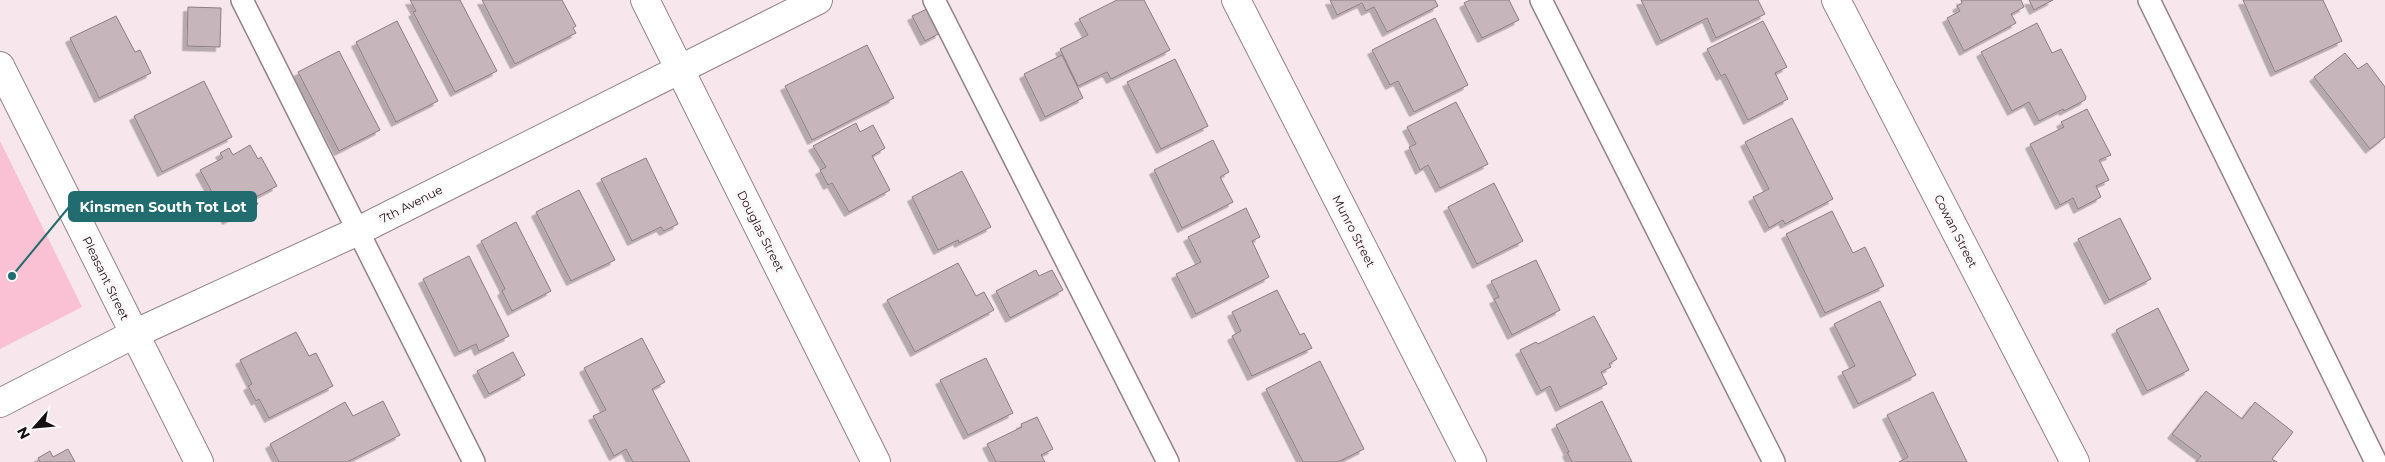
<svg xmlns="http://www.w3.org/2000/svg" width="2385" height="462" font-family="Montserrat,sans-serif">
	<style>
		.green { fill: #fac0d3 }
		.building { fill: #c6b6bb; stroke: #8b7d81; filter: url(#shadow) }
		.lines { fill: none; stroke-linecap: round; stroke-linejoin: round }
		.lane-casing { stroke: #928388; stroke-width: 24 }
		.street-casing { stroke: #928388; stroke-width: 30 }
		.lane { stroke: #fff; stroke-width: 21 }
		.street { stroke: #fff; stroke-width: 28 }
		.labels { text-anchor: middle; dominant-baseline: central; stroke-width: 5; stroke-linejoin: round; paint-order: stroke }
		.street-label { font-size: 12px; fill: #161012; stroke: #fef7f9 }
		.leader { fill: none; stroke: #206c6e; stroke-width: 2 }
		.callout-dot { fill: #206c6e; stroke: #fef7f9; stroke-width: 2 }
		.callout { fill: #206c6e; stroke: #206c6e; stroke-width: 2 }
		.callout-label { font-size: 14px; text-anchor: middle; font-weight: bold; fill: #fff }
	</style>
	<defs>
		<filter id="shadow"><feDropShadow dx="-4.5" dy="4.5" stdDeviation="0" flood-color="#0004"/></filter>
	</defs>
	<rect width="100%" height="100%" fill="#f7e7ec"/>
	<polygon class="green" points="0,141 82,307 0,349"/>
	<g class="building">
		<polygon points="410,0 460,0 497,71 455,92 413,12 416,11"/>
		<polygon points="482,0 562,0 576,26 573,28 576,33 515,64"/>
		<polygon points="1117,0 1144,0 1170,50 1111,79 1107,72 1078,86 1060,49 1088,35 1079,19"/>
		<polygon points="1330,0 1435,0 1438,6 1387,32 1374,7 1366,11 1362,3 1337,15"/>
		<polygon points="1470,0 1509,0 1519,20 1482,38 1464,3"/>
		<polygon points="1641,0 1758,0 1765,14 1716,38 1707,18 1661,41"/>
		<polygon points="1961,0 2021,0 2024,7 2011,14 2016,23 1964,51 1947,18 1960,11 1957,6 1962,3"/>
		<polygon points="2029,0 2053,0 2034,10"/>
		<polygon points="2243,0 2323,0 2342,41 2275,72"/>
		<polygon points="188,7 221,8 220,47 187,46"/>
		<polygon points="927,9 940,33 925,41 912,16"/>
		<polygon points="116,16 135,52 140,50 151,73 99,98 70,38"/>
		<polygon points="1435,18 1468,85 1414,112 1398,81 1390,85 1372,50"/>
		<polygon points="397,21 438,101 396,122 356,42"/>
		<polygon points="1763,21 1787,67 1775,73 1788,99 1748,120 1725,74 1721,76 1707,49"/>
		<polygon points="2037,23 2052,53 2061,49 2086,97 2085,100 2064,111 2063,109 2039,121 2029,102 2012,111 1981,52"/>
		<polygon points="867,45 894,98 812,140 785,86"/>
		<polygon points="339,51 380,130 339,151 298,72"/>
		<polygon points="2345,53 2358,69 2367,63 2385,87 2385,137 2370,149 2314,77"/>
		<polygon points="1062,55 1083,98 1045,117 1024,74"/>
		<polygon points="1175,59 1208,126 1161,149 1127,82"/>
		<polygon points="204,81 232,137 162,172 134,116"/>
		<polygon points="1456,102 1488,164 1440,188 1428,165 1420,170 1409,147 1416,144 1407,127"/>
		<polygon points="2087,109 2111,155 2099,160 2109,180 2096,186 2101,197 2078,209 2073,198 2060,205 2030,144 2064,127 2061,122"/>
		<polygon points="1792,118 1833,199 1785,224 1783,220 1769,228 1753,197 1769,189 1745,142"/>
		<polygon points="856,123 860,132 873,125 885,148 872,156 890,190 849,212 832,183 828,185 820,170 826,167 813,146"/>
		<polygon points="1213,140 1229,172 1220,177 1233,202 1182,228 1154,170"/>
		<polygon points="250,145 258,159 261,157 277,186 254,198 258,204 227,220 200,170 223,158 220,153 229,148 233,155"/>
		<polygon points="646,158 678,224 664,231 661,227 632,241 601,179"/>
		<polygon points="962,171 991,227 959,243 958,240 938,250 912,197"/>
		<polygon points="1494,183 1523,241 1477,264 1448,207"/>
		<polygon points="579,190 615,260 571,281 536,212"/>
		<polygon points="1246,208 1260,237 1252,241 1269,277 1196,314 1176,274 1201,262 1188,237"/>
		<polygon points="1832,211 1853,253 1865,247 1884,286 1825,313 1786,234"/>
		<polygon points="2120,218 2151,279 2109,300 2078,239"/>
		<polygon points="516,222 551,291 512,311 502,291 505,289 481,241"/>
		<polygon points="469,256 509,336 479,351 476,344 459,352 423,279"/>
		<polygon points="1536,260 1560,310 1512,335 1494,299 1499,297 1491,281"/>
		<polygon points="958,263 976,296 984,292 994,310 915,352 887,300"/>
		<polygon points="1036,270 1039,276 1052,270 1063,290 1010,318 996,291"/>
		<polygon points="1277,290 1300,335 1304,333 1312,348 1252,376 1232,336 1241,331 1232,312"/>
		<polygon points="1880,301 1916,375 1858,404 1842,372 1855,366 1834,324"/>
		<polygon points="2158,308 2189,370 2147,391 2116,330"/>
		<polygon points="1594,316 1617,359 1609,364 1611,367 1601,372 1607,384 1560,407 1550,386 1541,391 1520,350 1536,342 1538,344"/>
		<polygon points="296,332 309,356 316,353 333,386 269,418 259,399 256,401 248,386 252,384 240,360"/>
		<polygon points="642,338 665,382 652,389 690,462 633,462 626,449 614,456 593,416 606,410 584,368"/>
		<polygon points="513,352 525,375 489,394 477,371"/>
		<polygon points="986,358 1013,413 968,435 940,380"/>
		<polygon points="1320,361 1364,449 1338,462 1303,462 1266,389"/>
		<polygon points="2206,391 2242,419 2255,402 2293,432 2272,459 2277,462 2196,462 2201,456 2172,434"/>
		<polygon points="1933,392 1967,462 1899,462 1908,457 1887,415"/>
		<polygon points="383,401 400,435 347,462 279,462 270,444 345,402 353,416"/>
		<polygon points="1602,401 1632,462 1572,462 1567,452 1569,452 1556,425"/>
		<polygon points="1037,417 1053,449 1041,455 1045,462 996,462 987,444 1022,427 1021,424"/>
		<polygon points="68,449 75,462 40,462 38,458 50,451 53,457"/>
	</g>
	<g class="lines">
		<defs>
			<g id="lane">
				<polyline points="242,0 474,462"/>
				<polyline points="934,0 1168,462"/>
				<polyline points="1541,0 1774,462"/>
				<polyline points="2149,0 2376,462"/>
			</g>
			<g id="street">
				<polyline points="645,0 876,462"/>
				<polyline points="1236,0 1472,462"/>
				<polyline points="1836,0 2075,462"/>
				<polyline points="0,66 199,462"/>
				<polyline points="0,403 134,334 358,231 818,0"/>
			</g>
		</defs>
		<use href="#lane" class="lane-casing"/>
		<use href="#street" class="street-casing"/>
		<use href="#lane" class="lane"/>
		<use href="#street" class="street"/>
	</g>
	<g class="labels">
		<g class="street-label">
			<text transform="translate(411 204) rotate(-27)">7th Avenue</text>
			<text transform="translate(761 231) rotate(63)">Douglas Street</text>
			<text transform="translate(1354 231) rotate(63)">Munro Street</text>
			<text transform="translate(1956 231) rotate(63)">Cowan Street</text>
			<text transform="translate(106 278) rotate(64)">Pleasant Street</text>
		</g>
	</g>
	<path class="leader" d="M12 276L69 207"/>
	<circle class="callout-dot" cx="12" cy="276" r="5"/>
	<rect class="callout" x="69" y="192" width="187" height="29" rx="5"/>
	<g class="callout-label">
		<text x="163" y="212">Kinsmen South Tot Lot</text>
	</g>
	<g transform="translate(35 427) rotate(243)" stroke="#fef7f9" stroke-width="4" paint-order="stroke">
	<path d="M0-4L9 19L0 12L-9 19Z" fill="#161012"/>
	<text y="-8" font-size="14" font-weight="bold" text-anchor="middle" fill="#161012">N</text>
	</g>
</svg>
